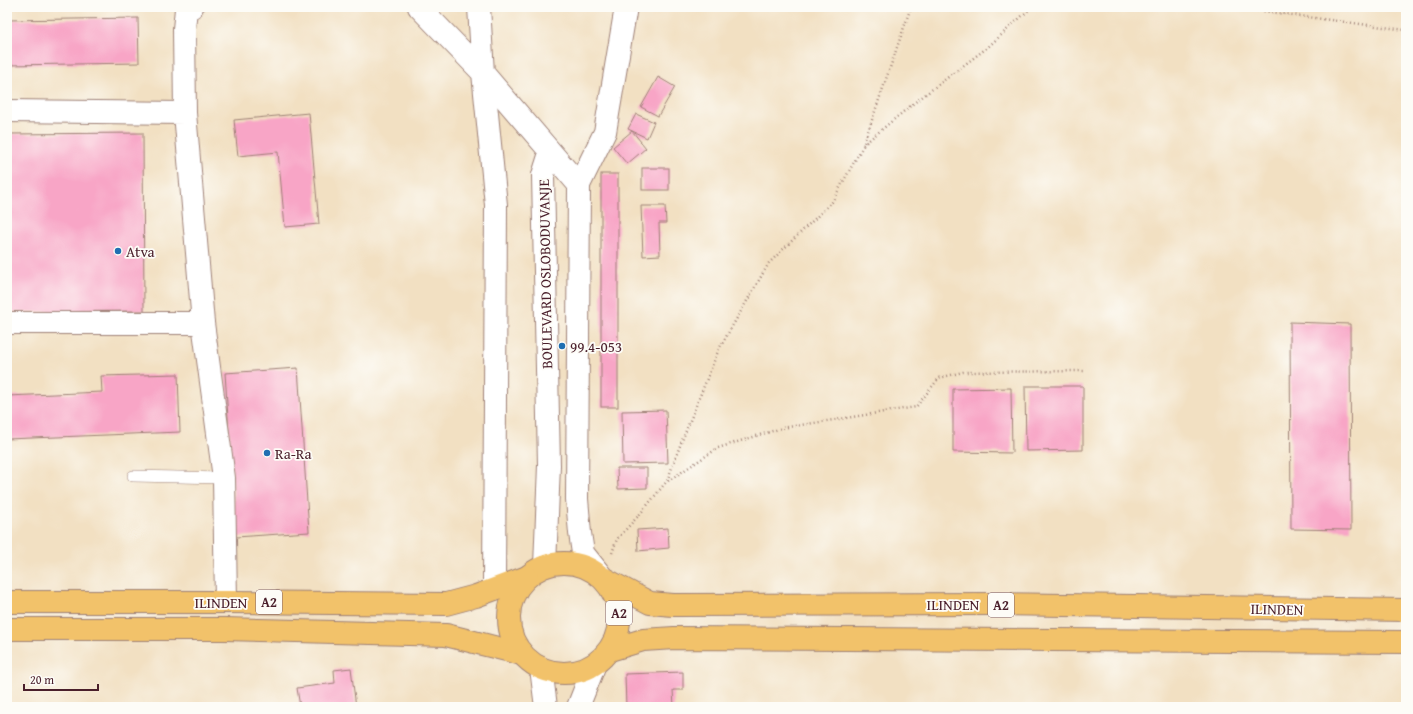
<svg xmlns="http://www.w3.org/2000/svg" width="1413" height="714" font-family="'Gentium Book Plus',serif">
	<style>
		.building { fill: #f8a5c6 }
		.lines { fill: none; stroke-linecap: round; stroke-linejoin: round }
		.service-casing { stroke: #9e8076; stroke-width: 12 }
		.minor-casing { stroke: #9e8076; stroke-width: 24 }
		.primary-casing { stroke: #9e8076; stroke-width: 24 }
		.path { stroke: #9e8076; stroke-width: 2.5; stroke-dasharray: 1 3; stroke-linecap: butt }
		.service { stroke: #fff; stroke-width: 11 }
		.minor { stroke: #fff; stroke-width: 22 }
		.primary { stroke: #f2c26a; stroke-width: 22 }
		.poi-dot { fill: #1f6fb2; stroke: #fdfcf7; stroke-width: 1.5 }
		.labels { text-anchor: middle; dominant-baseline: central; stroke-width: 3.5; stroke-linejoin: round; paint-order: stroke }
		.shield { fill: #fdfcf7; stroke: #806168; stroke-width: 1 }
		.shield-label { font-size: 14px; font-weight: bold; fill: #4a1f2b }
		.poi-label { font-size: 15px; fill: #4a1f2b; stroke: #fdfcf7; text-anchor: start }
		.street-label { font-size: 15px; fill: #4a1f2b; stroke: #fdfcf7 }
	</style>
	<rect width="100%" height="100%" fill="#fdfcf7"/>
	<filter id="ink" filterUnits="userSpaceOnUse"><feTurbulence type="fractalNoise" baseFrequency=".025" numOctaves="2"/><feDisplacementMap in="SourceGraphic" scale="8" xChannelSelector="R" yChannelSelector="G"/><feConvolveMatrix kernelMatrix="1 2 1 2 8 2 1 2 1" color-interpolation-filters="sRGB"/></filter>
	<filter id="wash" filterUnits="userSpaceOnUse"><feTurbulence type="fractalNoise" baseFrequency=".012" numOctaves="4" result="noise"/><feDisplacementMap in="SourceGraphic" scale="16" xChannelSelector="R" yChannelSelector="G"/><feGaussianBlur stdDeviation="0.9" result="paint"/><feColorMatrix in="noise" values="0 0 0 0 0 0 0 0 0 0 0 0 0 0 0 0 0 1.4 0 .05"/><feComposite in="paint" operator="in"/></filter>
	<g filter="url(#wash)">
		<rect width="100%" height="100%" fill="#f2e0c2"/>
		<g id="blocks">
			<g class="building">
				<polygon points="138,18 139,63 7,65 7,20"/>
				<polygon points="658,77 675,87 658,116 641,107"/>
				<polygon points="309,113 319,224 285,227 278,152 238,156 234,120"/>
				<polygon points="636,114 654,122 647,138 628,129"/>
				<polygon points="632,131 646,148 627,164 613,147"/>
				<polygon points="143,133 144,311 7,312 7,134"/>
				<rect x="642" y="168" width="27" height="22"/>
				<rect x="601" y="174" width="17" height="233"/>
				<polygon points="641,206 665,206 666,223 659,223 660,255 643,256"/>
				<polygon points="1290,322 1350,324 1351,530 1291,529"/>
				<polygon points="298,368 309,532 236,537 225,373"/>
				<polygon points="178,374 180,432 7,439 7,396 102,392 101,376"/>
				<polygon points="1025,386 1083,386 1083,450 1026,451"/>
				<polygon points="1011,388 1012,453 953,452 953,389"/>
				<polygon points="666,410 668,463 623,464 622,411"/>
				<polygon points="617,468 647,468 647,488 618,489"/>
				<polygon points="668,528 669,548 638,551 637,530"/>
				<polygon points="351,668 356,707 300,707 297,688 335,683 334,670"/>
				<polygon points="683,672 683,690 673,690 674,707 626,707 625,674"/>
			</g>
		</g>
	</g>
	<g filter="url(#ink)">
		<use href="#blocks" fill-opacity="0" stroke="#9e8076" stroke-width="1"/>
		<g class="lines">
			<defs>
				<polyline id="service" points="133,476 224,478"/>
				<g id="minor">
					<polyline points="419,7 483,73 496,205 494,589"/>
					<polyline points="479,7 483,73 579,185"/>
					<polyline points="7,111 185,113 203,323"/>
					<polyline points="185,113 184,29 186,9 192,7"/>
					<polyline points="7,323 203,323 224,478 226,602"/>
					<polyline points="545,566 549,465 543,175 550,153"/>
					<polyline points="603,578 583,553 580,533 577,499 579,185 605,132 626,7"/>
					<polyline points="541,668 546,707"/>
					<polyline points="578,707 595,664"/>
				</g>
				<g id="primary">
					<circle cx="564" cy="618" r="55"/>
					<polyline points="603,578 650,603 673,605 996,604 1406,610"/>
					<polyline points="7,602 226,602 446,604 476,596 527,577"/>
					<polyline points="7,629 225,629 446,635 522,654"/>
					<polyline points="610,650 643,640 674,638 1406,642"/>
				</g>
			</defs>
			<use href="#service" class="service-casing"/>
			<use href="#minor" class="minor-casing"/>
			<use href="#primary" class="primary-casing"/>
			<g class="path">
				<polyline points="1232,7 1406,30"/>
				<polyline points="863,145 914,103 988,47 1032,7"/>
				<polyline points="668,481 718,448 782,428 916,407 939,378 963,372 1084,371"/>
				<polyline points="612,553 617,539 641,513 667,481 681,443 719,349 769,263 832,202 863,146 911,7"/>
			</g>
			<use href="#service" class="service"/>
			<use href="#minor" class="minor"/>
			<use href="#primary" class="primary"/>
		</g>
	</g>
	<g class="poi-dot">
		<circle cx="118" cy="251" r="4"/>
		<circle cx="562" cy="346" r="4"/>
		<circle cx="267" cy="453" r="4"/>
	</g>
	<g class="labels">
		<g class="shield">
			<rect x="256" y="590" width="26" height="24" rx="3"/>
			<rect x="988" y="593" width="26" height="24" rx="3"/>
			<rect x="606" y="601" width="26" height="24" rx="3"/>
		</g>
		<g class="shield-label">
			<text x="269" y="602">A2</text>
			<text x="1001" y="605">A2</text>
			<text x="619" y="613">A2</text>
		</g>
		<g class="poi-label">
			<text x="126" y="251">Atva</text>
			<text x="570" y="346">99.4-053</text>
			<text x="275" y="453">Ra-Ra</text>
		</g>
		<g class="street-label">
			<text transform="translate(545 274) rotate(-91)">BOULEVARD OSLOBODUVANJE</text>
			<text x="221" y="602">ILINDEN</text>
			<text x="953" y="604">ILINDEN</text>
			<text transform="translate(1277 609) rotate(1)">ILINDEN</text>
		</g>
	</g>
	<rect width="1413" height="714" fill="none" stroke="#fdfcf7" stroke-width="24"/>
	<path d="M24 684v6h74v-6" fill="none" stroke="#4a1f2b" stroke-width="2"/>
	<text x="30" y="684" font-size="12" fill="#4a1f2b" stroke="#fdfcf7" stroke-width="3" paint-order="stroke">20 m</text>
</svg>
